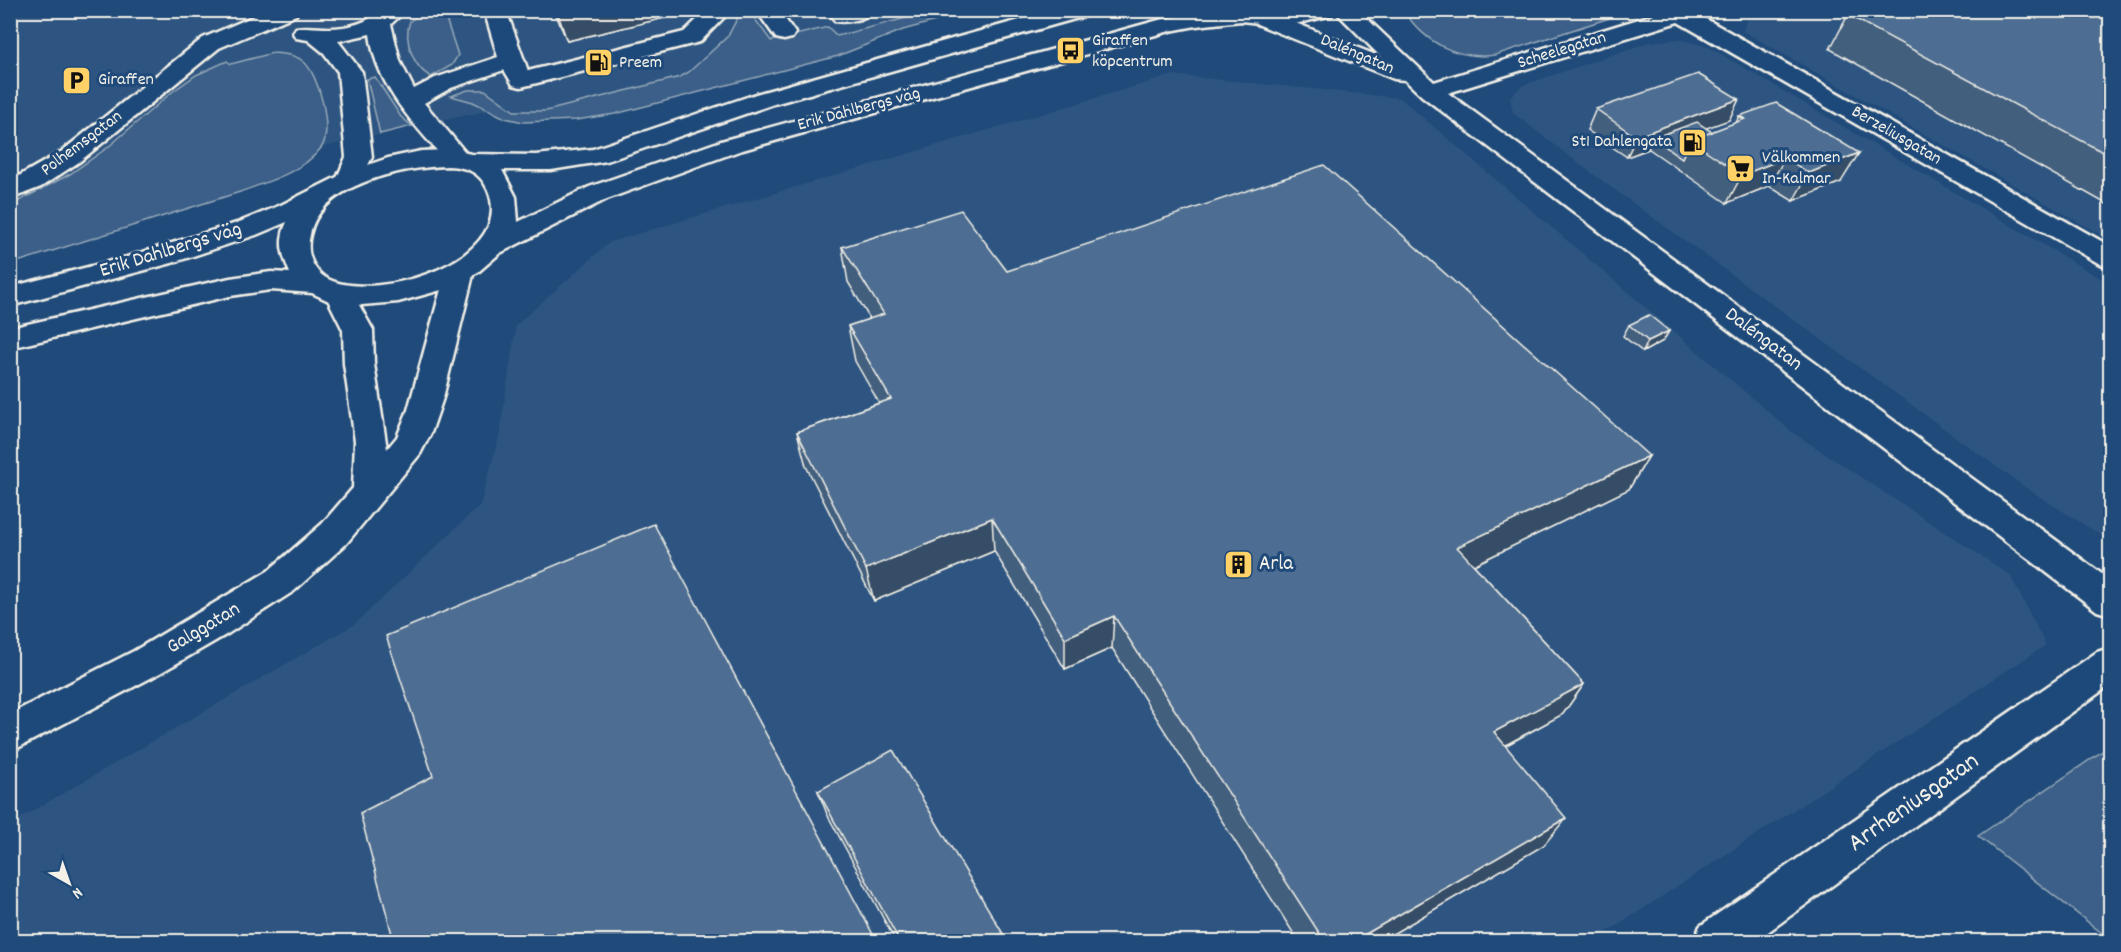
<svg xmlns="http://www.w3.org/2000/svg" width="2121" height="952" font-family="Dekko,sans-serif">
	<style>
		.built { fill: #2d5581 }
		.green { fill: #3a5f88; stroke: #97a8b8; stroke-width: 1.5 }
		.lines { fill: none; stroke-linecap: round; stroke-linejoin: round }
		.minor-casing { stroke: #f4f1e8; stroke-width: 5 }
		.major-casing { stroke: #f4f1e8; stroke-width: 5 }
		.minor { fill: #1f4a7a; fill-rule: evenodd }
		.major { fill: #1f4a7a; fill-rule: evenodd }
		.wall { fill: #425f7e; stroke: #f4f1e8; stroke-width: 1.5 }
		.shaded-wall { fill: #364d66; stroke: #f4f1e8; stroke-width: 1.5 }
		.building { fill: #4d6e92; stroke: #f4f1e8; stroke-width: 1.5 }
		.labels { text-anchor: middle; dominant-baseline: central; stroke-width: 6; stroke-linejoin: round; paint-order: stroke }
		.far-poi-label { font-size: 18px; fill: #f4f1e8; stroke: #1f4a7a; text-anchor: start }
		.far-street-label { font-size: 18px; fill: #f4f1e8; stroke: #1f4a7a }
		.street-label { font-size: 21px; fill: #f4f1e8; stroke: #1f4a7a }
		.poi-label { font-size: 21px; fill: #f4f1e8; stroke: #1f4a7a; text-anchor: start }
		.near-street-label { font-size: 26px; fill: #f4f1e8; stroke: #1f4a7a }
	</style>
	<rect width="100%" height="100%" fill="#1f4a7a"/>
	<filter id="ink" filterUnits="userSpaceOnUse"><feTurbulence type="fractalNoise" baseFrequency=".0167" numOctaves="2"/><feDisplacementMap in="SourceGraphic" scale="12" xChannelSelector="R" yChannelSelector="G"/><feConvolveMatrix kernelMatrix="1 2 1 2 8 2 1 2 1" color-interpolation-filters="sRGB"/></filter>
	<g filter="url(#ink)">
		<g class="built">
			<polygon points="11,11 949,11 541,118 500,108 301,152 11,250"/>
			<polygon points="1750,11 2110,11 2110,240 1743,31"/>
			<polygon points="1679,39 1709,47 2110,284 2110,541 2026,488 1586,169 1513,113 1510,96 1524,85 1649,42"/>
			<polygon points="1173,75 1400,98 1792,432 2010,575 2046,645 1594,941 11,941 10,824 355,624 480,505 499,437 516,325 610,242"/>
		</g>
		<g class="green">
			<path d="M 425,11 L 468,11 L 445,16 L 458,55 L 452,65 L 431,77 C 413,67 403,40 410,21 Z"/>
			<polygon points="933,11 972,11 903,30 838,56 615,114 576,120 523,122 505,118 473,102 451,96 468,90 485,90 514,111 546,111 680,77 689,72 728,36 738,17 752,15 771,41 828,27 837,36"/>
			<path d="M 1404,11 L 1404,10 L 1631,11 L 1495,55 C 1457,60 1425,43 1404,11 Z"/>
			<path d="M 273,53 C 284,54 295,54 304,62 C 319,75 334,132 321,148 C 303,172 267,182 240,192 L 11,264 L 11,205 L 70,174 L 107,148 L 172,92 L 196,75 L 227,61 L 231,64 Z"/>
			<polygon points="375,77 401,117 412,126 380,134 367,79"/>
			<polygon points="2110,746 2110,934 2107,937 1978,836"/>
		</g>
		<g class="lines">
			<defs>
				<g id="minor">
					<polygon points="268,10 299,10 296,15 219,48 79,162 41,187 10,199 10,181 61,152 203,38"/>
					<path d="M 382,10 L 406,10 L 391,24 L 400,61 L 414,89 L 435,78 L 498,57 L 484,10 L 506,10 L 528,71 L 684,32 L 707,10 L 731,10 L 700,42 L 521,87 L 513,85 L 504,70 L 451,88 L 424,103 L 470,158 L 466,163 L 457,166 L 448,163 C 415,125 376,87 370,34 L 338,41 L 362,72 L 372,157 L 359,184 L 350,186 L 341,184 L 337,178 L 346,157 L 338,72 L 324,53 L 308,40 L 296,38 L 293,33 L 296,28 C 306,26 314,28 324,28 C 345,29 366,24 382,10 Z"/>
					<polygon points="756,10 779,10 795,33 792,38 784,40 776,38"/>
					<path d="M 828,10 L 874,10 C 867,20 846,23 835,21 Z"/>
					<polygon points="1334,10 1358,10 1434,82 1668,10 1704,10 1699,15 2110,246 2110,267 2100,264 1678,22 1448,93 2110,580 2110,615 2097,611 1422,96 1405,80 1394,79 1257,24 1254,19 1257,14 1265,12 1273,14 1381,57"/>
					<polygon points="460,262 470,265 474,271 443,398 431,433 420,454 346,544 294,591 229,633 160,673 10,752 10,714 134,651 268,571 322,524 353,488 355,441 344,364 343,330 325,294 329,287 339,284 349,287 373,330 374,364 387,449 397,437 408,410 446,271 450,265"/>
					<polygon points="2110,648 2110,685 1754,942 1694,942 1700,926 2097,652"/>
				</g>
				<path id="major" d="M 1055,10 L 1092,10 L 1089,15 L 774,104 L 607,161 L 551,170 L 502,170 L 516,197 L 518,222 L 589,187 L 721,141 L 1159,20 L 1213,10 L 1274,13 L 1335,10 L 1332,15 L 1287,26 L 1241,21 L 1196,26 L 1170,31 L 739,151 L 607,199 L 500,253 L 478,272 L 445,289 L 398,302 L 362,305 L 329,301 L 312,293 L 271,290 L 230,296 L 10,348 L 10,328 L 230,278 L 271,272 L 290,273 C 282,254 278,241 287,222 L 256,235 L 172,263 L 10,306 L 10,287 L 127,257 L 237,223 L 281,205 L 345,173 L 388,158 L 421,151 L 448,150 L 472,154 L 536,155 L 593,149 L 756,94 ZM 448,166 C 467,167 480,172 488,190 C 520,268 346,311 317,270 C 309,260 307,247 310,235 C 320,183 404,167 448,166 Z"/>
			</defs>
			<use href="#minor" class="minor-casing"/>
			<use href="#major" class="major-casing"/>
			<use href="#minor" class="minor"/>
			<use href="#major" class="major"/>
		</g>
		<g class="wall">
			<polygon points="554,10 690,10 690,12 567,41"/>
			<polygon points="2110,10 2110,206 1830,49 1848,15"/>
			<polygon points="1739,99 1729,120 1705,128 1712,132 1736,123 1739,116 1841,182 1793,201 1769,186 1727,203 1649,149 1627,157 1587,130 1596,109"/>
			<polygon points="842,247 1007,271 1649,456 1629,489 1474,565 1584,684 1563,714 1505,746 1544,845 1379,942 1299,942 1112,648 1065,669 994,551 874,601 806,466 797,432 879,403 855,361 848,326 870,319 848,282"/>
			<polygon points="1629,325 1669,331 1663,341 1643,352 1623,336"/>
			<polygon points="818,791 1008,942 896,942 827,814"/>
		</g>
		<g class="shaded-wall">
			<polygon points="572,10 690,10 690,12 567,41 558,14"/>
			<polygon points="1739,99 1729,120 1662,144 1653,138 1648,149 1627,157 1636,137"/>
			<polygon points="1859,153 1841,182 1793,201 1809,173"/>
			<polygon points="1785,158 1769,186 1727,203 1742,175"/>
			<polygon points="1669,331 1663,341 1643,352 1648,341"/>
			<polygon points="1649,456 1629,489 1443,580 1457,547"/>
			<polygon points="992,518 994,551 874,601 866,569"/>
			<polygon points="1114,616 1112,648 1065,669 1065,638"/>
			<polygon points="1584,684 1563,714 1476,761 1494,732"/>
			<polygon points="1566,818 1544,845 1379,942 1352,942"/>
		</g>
		<g class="building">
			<polygon points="556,10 572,10 558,14"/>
			<polygon points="1862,10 2110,10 2110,156 1848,15"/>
			<polygon points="1698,74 1739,99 1636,137 1596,109"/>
			<polygon points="1776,103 1859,153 1809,173 1785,158 1742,175 1690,140 1745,119 1739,116"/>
			<polygon points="1697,122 1712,132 1690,140 1682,158 1653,138"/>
			<polygon points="1324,165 1649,456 1457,547 1584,684 1494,732 1566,818 1352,942 1325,942 1114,616 1065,638 992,518 866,569 797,432 891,399 848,326 884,314 842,247 961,210 1007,271"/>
			<polygon points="1649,315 1669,331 1648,341 1629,325"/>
			<polygon points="654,524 877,942 394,942 360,813 433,776 386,636"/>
			<polygon points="893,750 1008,942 900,942 818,791"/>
		</g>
	</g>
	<defs>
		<symbol id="bus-square" viewBox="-11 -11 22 22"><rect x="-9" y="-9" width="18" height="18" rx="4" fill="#ffd166" stroke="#1f4a7a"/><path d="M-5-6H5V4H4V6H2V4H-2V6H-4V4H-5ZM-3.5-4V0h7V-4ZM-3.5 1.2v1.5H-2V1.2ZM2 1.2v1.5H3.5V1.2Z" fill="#111"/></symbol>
		<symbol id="fuel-square" viewBox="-11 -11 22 22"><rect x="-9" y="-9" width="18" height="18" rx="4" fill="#ffd166" stroke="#1f4a7a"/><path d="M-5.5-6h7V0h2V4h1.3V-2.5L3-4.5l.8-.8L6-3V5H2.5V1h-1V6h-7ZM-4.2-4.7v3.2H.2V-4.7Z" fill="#111"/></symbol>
		<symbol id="parking-square" viewBox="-11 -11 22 22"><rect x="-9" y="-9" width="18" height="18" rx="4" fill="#ffd166" stroke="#1f4a7a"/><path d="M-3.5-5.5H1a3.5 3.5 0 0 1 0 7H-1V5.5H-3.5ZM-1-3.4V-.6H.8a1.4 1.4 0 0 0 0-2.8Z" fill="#111"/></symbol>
		<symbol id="supermarket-square" viewBox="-11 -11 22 22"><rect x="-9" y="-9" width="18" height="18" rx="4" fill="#ffd166" stroke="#1f4a7a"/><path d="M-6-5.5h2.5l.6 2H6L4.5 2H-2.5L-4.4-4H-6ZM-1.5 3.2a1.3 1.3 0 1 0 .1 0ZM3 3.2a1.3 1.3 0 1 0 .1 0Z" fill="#111"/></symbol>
		<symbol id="building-square" viewBox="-11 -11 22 22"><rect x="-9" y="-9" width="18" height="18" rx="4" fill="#ffd166" stroke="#1f4a7a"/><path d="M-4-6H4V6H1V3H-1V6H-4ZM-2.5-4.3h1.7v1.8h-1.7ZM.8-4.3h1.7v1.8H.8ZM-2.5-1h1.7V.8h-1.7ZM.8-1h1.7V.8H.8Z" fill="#111"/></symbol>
	</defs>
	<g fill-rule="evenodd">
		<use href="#bus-square" x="1054" y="34" width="33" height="33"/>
		<use href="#fuel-square" x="582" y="46" width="33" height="33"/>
		<use href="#parking-square" x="60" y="64" width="33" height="33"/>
		<use href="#fuel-square" x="1676" y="126" width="33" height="33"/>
		<use href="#supermarket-square" x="1724" y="152" width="33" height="33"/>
		<use href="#building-square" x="1222" y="548" width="33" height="33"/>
	</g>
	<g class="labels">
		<g class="far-poi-label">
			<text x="1092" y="41">Giraffen<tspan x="1092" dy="21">köpcentrum</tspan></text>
			<text x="619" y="63">Preem</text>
			<text x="98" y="80">Giraffen</text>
			<text x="1672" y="142" text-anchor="end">St1 Dahlengata</text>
			<text x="1762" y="158">Välkommen<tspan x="1762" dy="21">In-Kalmar</tspan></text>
		</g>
		<g class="far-street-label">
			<text transform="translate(1562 51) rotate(-17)">Scheelegatan</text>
			<text transform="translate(1357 55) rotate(23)">Daléngatan</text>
			<text transform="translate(859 110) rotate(-15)">Erik Dahlbergs väg</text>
			<text transform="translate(1896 136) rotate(30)">Berzeliusgatan</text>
			<text transform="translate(82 144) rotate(-37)">Polhemsgatan</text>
		</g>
		<g class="street-label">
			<text transform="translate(171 251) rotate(-17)">Erik Dahlbergs väg</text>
			<text transform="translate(1763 340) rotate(37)">Daléngatan</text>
			<text transform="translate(204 629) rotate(-31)">Galggatan</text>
		</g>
		<g class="poi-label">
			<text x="1259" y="565">Arla</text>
		</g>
		<g class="near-street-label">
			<text transform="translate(1914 803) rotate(-35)">Arrheniusgatan</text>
		</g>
	</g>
	<rect width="2121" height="952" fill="none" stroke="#1f4a7a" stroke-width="36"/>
	<rect x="18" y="18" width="2085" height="916" fill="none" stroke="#f4f1e8" stroke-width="2" filter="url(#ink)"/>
	<g transform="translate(69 883) rotate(140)" stroke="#1f4a7a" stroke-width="4.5" paint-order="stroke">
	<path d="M0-4.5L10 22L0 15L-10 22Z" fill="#f4f1e8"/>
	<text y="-9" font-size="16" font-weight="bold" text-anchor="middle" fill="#f4f1e8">N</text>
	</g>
</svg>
